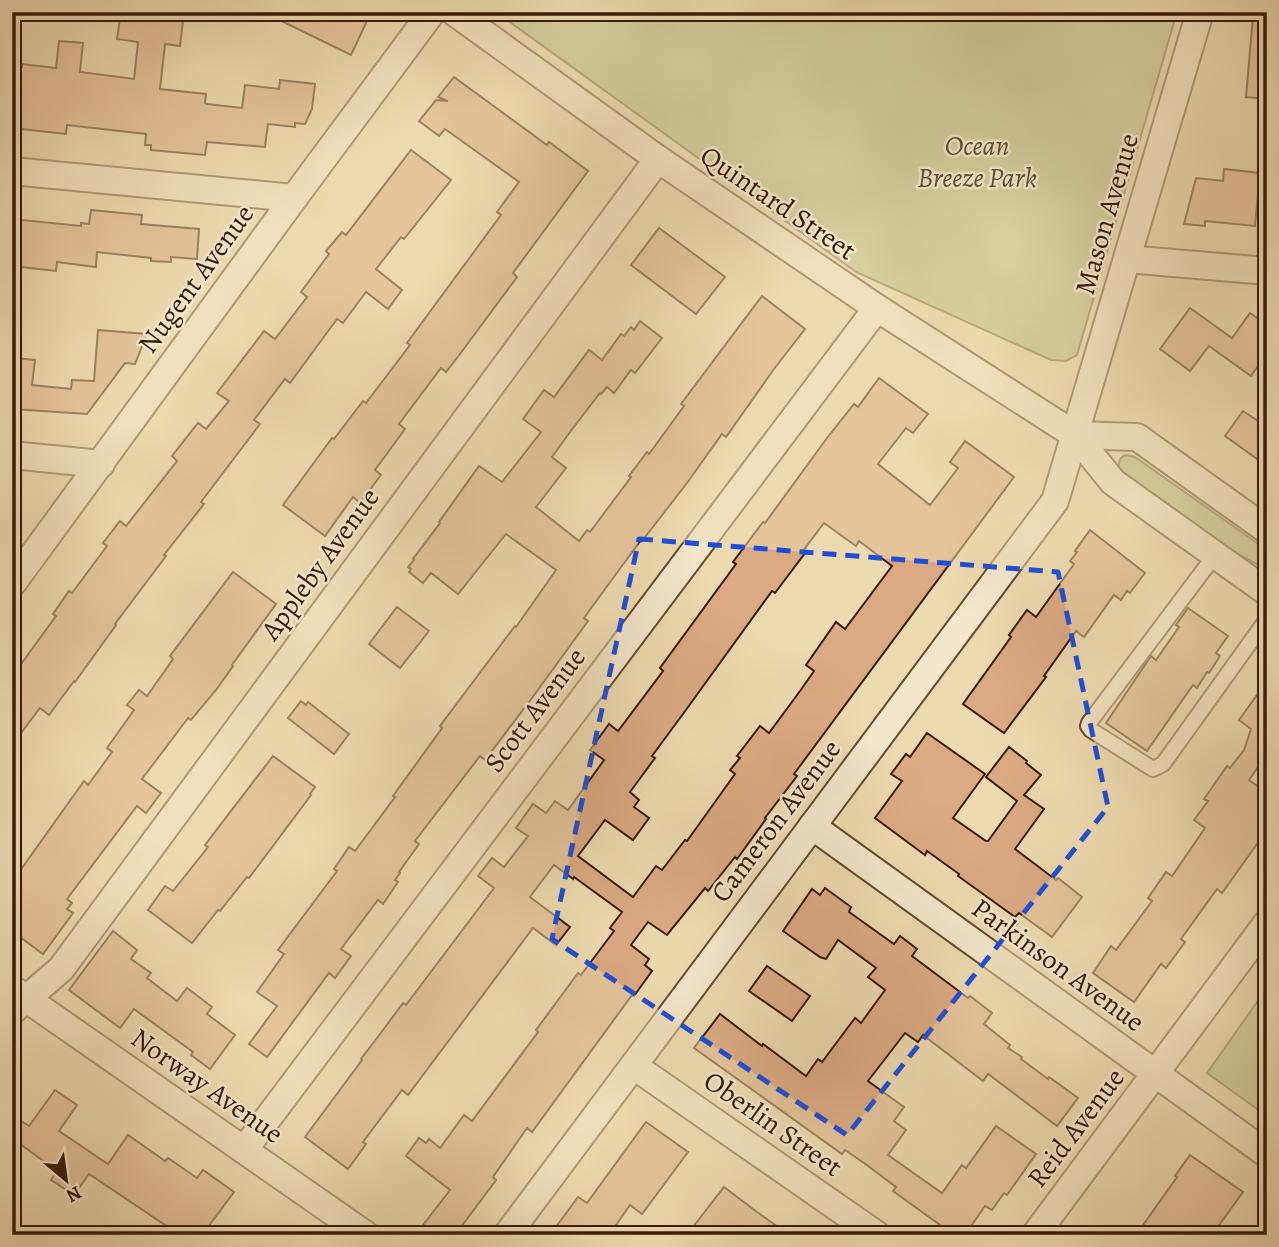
<svg xmlns="http://www.w3.org/2000/svg" width="1279" height="1247" font-family="Alegreya,serif">
	<style>
		.green { fill: #b8c08b; stroke: #786d4a; stroke-width: 2 }
		.building { fill: #dbaa82; stroke: #381a08; stroke-width: 2; fill-rule: evenodd }
		.lines { fill: none; stroke-linecap: round; stroke-linejoin: round }
		.lane-casing { stroke: #664a32; stroke-width: 18 }
		.street-casing { stroke: #664a32; stroke-width: 30 }
		.lane { stroke: #f4e7cc; stroke-width: 14 }
		.street { stroke: #f4e7cc; stroke-width: 26 }
		.marked { fill: none; stroke: #1d4ed8; stroke-width: 5; stroke-dasharray: 14 9; stroke-linejoin: round }
		.labels { text-anchor: middle; dominant-baseline: central; stroke-width: 5; stroke-linejoin: round; paint-order: stroke }
		.park-label { font-size: 28px; font-style: italic; fill: #5e4c2f; stroke: #f4e7cc }
		.street-label { font-size: 28px; fill: #381a08; stroke: #f4e7cc }
	</style>
	<rect width="100%" height="100%" fill="#eedab0"/>
	<filter id="stains"><feTurbulence type="fractalNoise" baseFrequency=".00286" numOctaves="4"/><feColorMatrix values="0 0 0 0 .2 0 0 0 0 .09 0 0 0 0 .02 0 0 0 .5 -.17"/></filter>
	<radialGradient id="worn" r=".72"><stop offset=".6" stop-color="#630" stop-opacity="0"/><stop offset="1" stop-color="#630" stop-opacity=".3"/></radialGradient>
	<g class="green">
		<polygon points="496,12 1177,12 1077,355 1066,361 1051,360 856,272"/>
		<path d="M 1126,455 L 1135,457 L 1267,550 L 1267,570 L 1227,548 L 1121,472 C 1117,465 1118,458 1126,455 Z"/>
		<polygon points="1267,988 1267,1116 1207,1073"/>
	</g>
	<g class="building">
		<polygon points="121,12 184,12 180,46 165,44 160,89 206,94 205,103 207,104 242,108 245,85 279,89 280,80 315,84 312,109 305,124 295,123 295,127 268,124 265,147 207,142 205,155 151,150 151,145 145,145 146,134 67,125 66,134 12,128 12,66 22,67 22,64 56,68 59,41 83,43 80,72 134,79 138,42 117,39"/>
		<polygon points="263,12 348,12 367,21 351,55"/>
		<polygon points="1253,16 1267,16 1267,99 1246,97"/>
		<polygon points="454,77 547,145 549,142 588,171 513,273 517,277 460,354 446,372 441,368 399,424 405,429 375,470 381,475 360,503 353,497 325,536 283,505 332,438 334,439 363,401 366,403 410,345 407,343 501,215 497,212 519,182 445,129 439,136 419,121 436,100 448,101 438,97"/>
		<polygon points="411,150 451,180 404,239 401,237 376,269 402,290 388,309 366,292 343,323 337,319 290,383 285,379 254,420 260,424 201,502 204,504 164,555 166,556 115,624 116,625 75,682 74,681 49,715 40,708 12,745 12,657 21,664 56,616 53,614 69,591 72,593 107,546 103,543 120,521 126,526 177,461 172,456 198,423 206,429 229,401 217,393 264,331 275,339 307,297 301,292 329,254 326,251 342,232 346,235"/>
		<polygon points="1224,169 1260,173 1255,226 1205,221 1205,226 1184,224 1196,178 1223,181"/>
		<polygon points="91,210 142,215 141,224 199,229 197,259 171,257 171,262 151,261 151,258 97,252 96,267 57,262 56,271 12,266 12,219 81,226 81,223 89,224"/>
		<polygon points="659,228 725,277 696,314 631,265"/>
		<polygon points="762,296 805,329 774,369 726,437 722,434 687,483 642,541 641,540 608,585 584,618 588,621 532,698 485,760 480,756 415,841 419,844 399,872 400,873 395,880 398,882 383,904 378,900 341,949 351,956 335,978 329,973 267,1057 249,1044 277,1006 257,992 284,954 278,950 337,871 334,869 349,847 355,851 395,797 393,796 442,728 440,726 515,626 516,627 556,570 506,534 458,594 431,573 423,583 409,572 411,569 408,567 414,560 413,559 440,523 439,522 479,466 502,482 541,432 523,419 544,390 554,397 589,350 602,360 621,334 624,336 631,327 634,330 640,321 662,338 635,373 631,370 614,393 607,387 601,394 600,393 570,432 552,457 566,468 536,507 579,541 587,530 590,532 631,477 629,476 647,452 649,454 684,406 681,404"/>
		<polygon points="1190,308 1232,338 1250,313 1267,325 1267,353 1251,376 1209,346 1190,371 1160,349"/>
		<polygon points="98,330 147,334 135,364 125,363 87,414 13,409 15,389 12,389 12,385 15,358 35,360 32,385 71,389 72,380 94,381"/>
		<path d="M 879,378 L 928,414 L 913,433 L 906,428 L 878,464 L 930,505 L 958,468 L 950,462 L 965,441 L 1014,477 L 794,774 L 797,776 L 765,818 L 766,819 L 737,859 L 735,857 L 708,891 L 705,888 L 667,935 L 648,922 L 631,945 L 649,959 L 645,965 L 652,971 L 634,996 L 632,995 L 532,1132 L 527,1128 L 493,1177 L 496,1180 L 455,1235 L 435,1235 L 423,1225 L 450,1190 L 406,1156 L 419,1138 L 426,1143 L 429,1139 L 440,1148 L 464,1115 L 472,1121 L 538,1032 L 536,1030 L 578,973 L 581,975 L 614,931 L 610,928 L 622,912 L 574,877 L 573,879 L 554,865 L 530,897 L 570,927 L 556,945 L 533,928 L 408,1095 L 402,1090 L 363,1142 L 366,1144 L 348,1169 L 305,1137 L 362,1060 L 361,1059 L 377,1038 L 403,1003 L 406,1005 L 494,888 L 478,876 L 492,858 L 504,867 L 528,836 L 516,828 L 533,804 L 546,813 L 555,801 L 568,810 L 604,760 L 590,750 L 609,724 L 618,731 L 663,671 L 660,668 L 736,564 L 733,562 L 763,522 L 765,523 L 827,438 L 854,404 L 858,407 ZM 824,523 L 856,546 L 859,541 L 892,566 L 845,629 L 836,622 L 806,665 L 814,671 L 800,691 L 769,733 L 760,726 L 737,756 L 740,758 L 730,770 L 735,774 L 687,841 L 685,840 L 662,870 L 656,866 L 633,897 L 578,856 L 605,820 L 633,840 L 649,818 L 634,807 L 639,800 L 630,792 L 655,758 L 652,756 L 683,714 L 772,591 L 775,593 L 805,553 L 803,551 Z"/>
		<polygon points="1243,411 1267,427 1267,466 1225,436"/>
		<polygon points="1090,530 1145,573 1130,593 1127,591 1121,600 1114,595 1084,637 1076,631 1044,676 1046,677 1004,733 963,704 1011,637 1009,635 1027,610 1036,617 1074,564 1070,561 1077,552 1075,551"/>
		<polygon points="233,572 276,604 232,665 233,666 216,690 191,720 188,718 142,779 161,793 146,813 137,806 67,899 72,903 67,909 73,913 43,954 12,931 12,882 84,781 88,785 112,752 107,748 134,710 127,705 139,690 147,696 173,659 170,656"/>
		<polygon points="397,607 429,631 400,668 369,644"/>
		<polygon points="1188,608 1228,636 1216,653 1220,656 1209,673 1207,672 1197,688 1193,685 1147,751 1106,723 1151,656 1156,660 1179,627 1176,625"/>
		<polygon points="1267,681 1267,754 1249,780 1267,793 1267,830 1222,893 1217,889 1181,939 1185,942 1166,968 1161,964 1134,1002 1093,973 1111,946 1116,950 1152,901 1148,898 1166,872 1172,876 1205,828 1194,820 1208,801 1204,799 1227,766 1230,768 1244,750 1251,729 1239,720"/>
		<polygon points="301,701 306,705 308,702 349,734 334,754 288,718"/>
		<polygon points="927,733 985,774 953,818 986,841 988,841 1017,801 986,777 1009,747 1027,761 1026,763 1041,775 1024,795 1044,809 1015,849 1056,880 1058,878 1082,897 1052,937 1019,913 1015,917 958,876 959,874 927,851 925,855 875,818 902,781 891,774 906,754 910,757"/>
		<polygon points="273,756 315,787 310,794 311,795 249,878 247,877 220,911 218,910 192,943 148,910 165,886 173,891 208,847 205,845"/>
		<polygon points="825,888 851,907 849,912 894,944 900,936 917,949 912,956 968,998 970,996 992,1013 984,1024 1010,1045 1008,1048 1022,1057 1021,1059 1048,1079 1049,1077 1078,1098 1057,1126 988,1074 983,1081 923,1035 918,1042 905,1033 868,1081 904,1107 894,1121 906,1130 888,1155 942,1193 962,1165 966,1168 996,1126 1036,1154 1007,1195 1004,1193 992,1210 985,1206 965,1235 954,1235 893,1191 896,1187 864,1163 845,1150 842,1154 694,1048 720,1014 762,1046 763,1044 806,1076 818,1059 822,1062 855,1018 861,1023 885,990 868,977 876,968 838,940 826,959 820,957 783,931 812,889 820,895"/>
		<polygon points="113,931 137,950 131,959 151,973 147,978 177,1001 187,988 212,1007 207,1014 235,1035 210,1069 191,1055 193,1052 134,1009 120,1028 69,990"/>
		<polygon points="767,966 810,996 792,1021 749,991"/>
		<polygon points="55,1090 77,1105 59,1131 108,1164 128,1135 165,1161 168,1158 197,1178 203,1170 234,1192 202,1235 180,1235 89,1174 74,1195 51,1180 57,1171 12,1138 12,1115 29,1126"/>
		<polygon points="646,1122 688,1152 642,1214 630,1205 609,1235 550,1235 578,1197 587,1203"/>
		<polygon points="1190,1155 1243,1192 1212,1235 1136,1235 1177,1177 1175,1176"/>
		<polygon points="724,1187 757,1212 789,1235 703,1235 693,1227"/>
	</g>
	<g class="lines">
		<defs>
			<polyline id="lane" points="1215,555 1089,723 1088,726 1091,730 1153,769 1163,764 1267,619"/>
			<g id="street">
				<polyline points="454,12 658,159 877,308 1075,435 1113,482 1267,592"/>
				<polyline points="12,171 294,198"/>
				<polyline points="1127,259 1267,271"/>
				<polyline points="1075,435 1137,437 1267,530"/>
				<polyline points="12,455 101,464"/>
				<polyline points="12,584 294,198 432,12"/>
				<polyline points="812,826 1267,1154"/>
				<polyline points="14,990 366,1235"/>
				<polyline points="12,1011 61,969 658,159"/>
				<polyline points="634,1066 877,1235"/>
				<polyline points="244,1150 877,308"/>
				<polyline points="507,1235 1055,501 1200,12"/>
				<polyline points="1035,1235 1267,923"/>
			</g>
		</defs>
		<use href="#lane" class="lane-casing"/>
		<use href="#street" class="street-casing"/>
		<use href="#lane" class="lane"/>
		<use href="#street" class="street"/>
	</g>
	<path d="M0 0H1279V1247H0ZM 639,539 L 1058,572 L 1108,807 L 847,1135 L 552,939 Z" fill="#eedab0" fill-opacity=".55" fill-rule="evenodd"/>
	<path class="marked" d="M 639,539 L 1058,572 L 1108,807 L 847,1135 L 552,939 Z"/>
	<g class="labels">
		<g class="park-label">
			<text x="977" y="146">Ocean<tspan x="977" dy="32">Breeze Park</tspan></text>
		</g>
		<g class="street-label">
			<text transform="translate(778 203) rotate(34)">Quintard Street</text>
			<text transform="translate(1107 214) rotate(-74)">Mason Avenue</text>
			<text transform="translate(196 279) rotate(-54)">Nugent Avenue</text>
			<text transform="translate(320 564) rotate(-54)">Appleby Avenue</text>
			<text transform="translate(535 710) rotate(-53)">Scott Avenue</text>
			<text transform="translate(776 821) rotate(-53)">Cameron Avenue</text>
			<text transform="translate(1058 965) rotate(36)">Parkinson Avenue</text>
			<text transform="translate(207 1086) rotate(35)">Norway Avenue</text>
			<text transform="translate(773 1124) rotate(35)">Oberlin Street</text>
			<text transform="translate(1076 1128) rotate(-53)">Reid Avenue</text>
		</g>
	</g>
	<rect width="1279" height="1247" fill="none" stroke="#eedab0" stroke-width="42"/>
	<rect x="14" y="14" width="1251" height="1219" fill="none" stroke="#381a08" stroke-width="3.5"/>
	<rect x="21" y="21" width="1237" height="1205" fill="none" stroke="#381a08" stroke-width="2"/>
	<g transform="translate(66 1180) rotate(151)" stroke="#f4e7cc" stroke-width="5" paint-order="stroke">
	<path d="M0-5L12 26L0 18L-12 26Z" fill="#381a08"/>
	<text y="-10" font-size="19" font-weight="bold" text-anchor="middle" fill="#381a08">N</text>
	</g>
	<rect width="100%" height="100%" filter="url(#stains)"/>
	<rect width="100%" height="100%" fill="url(#worn)"/>
</svg>
